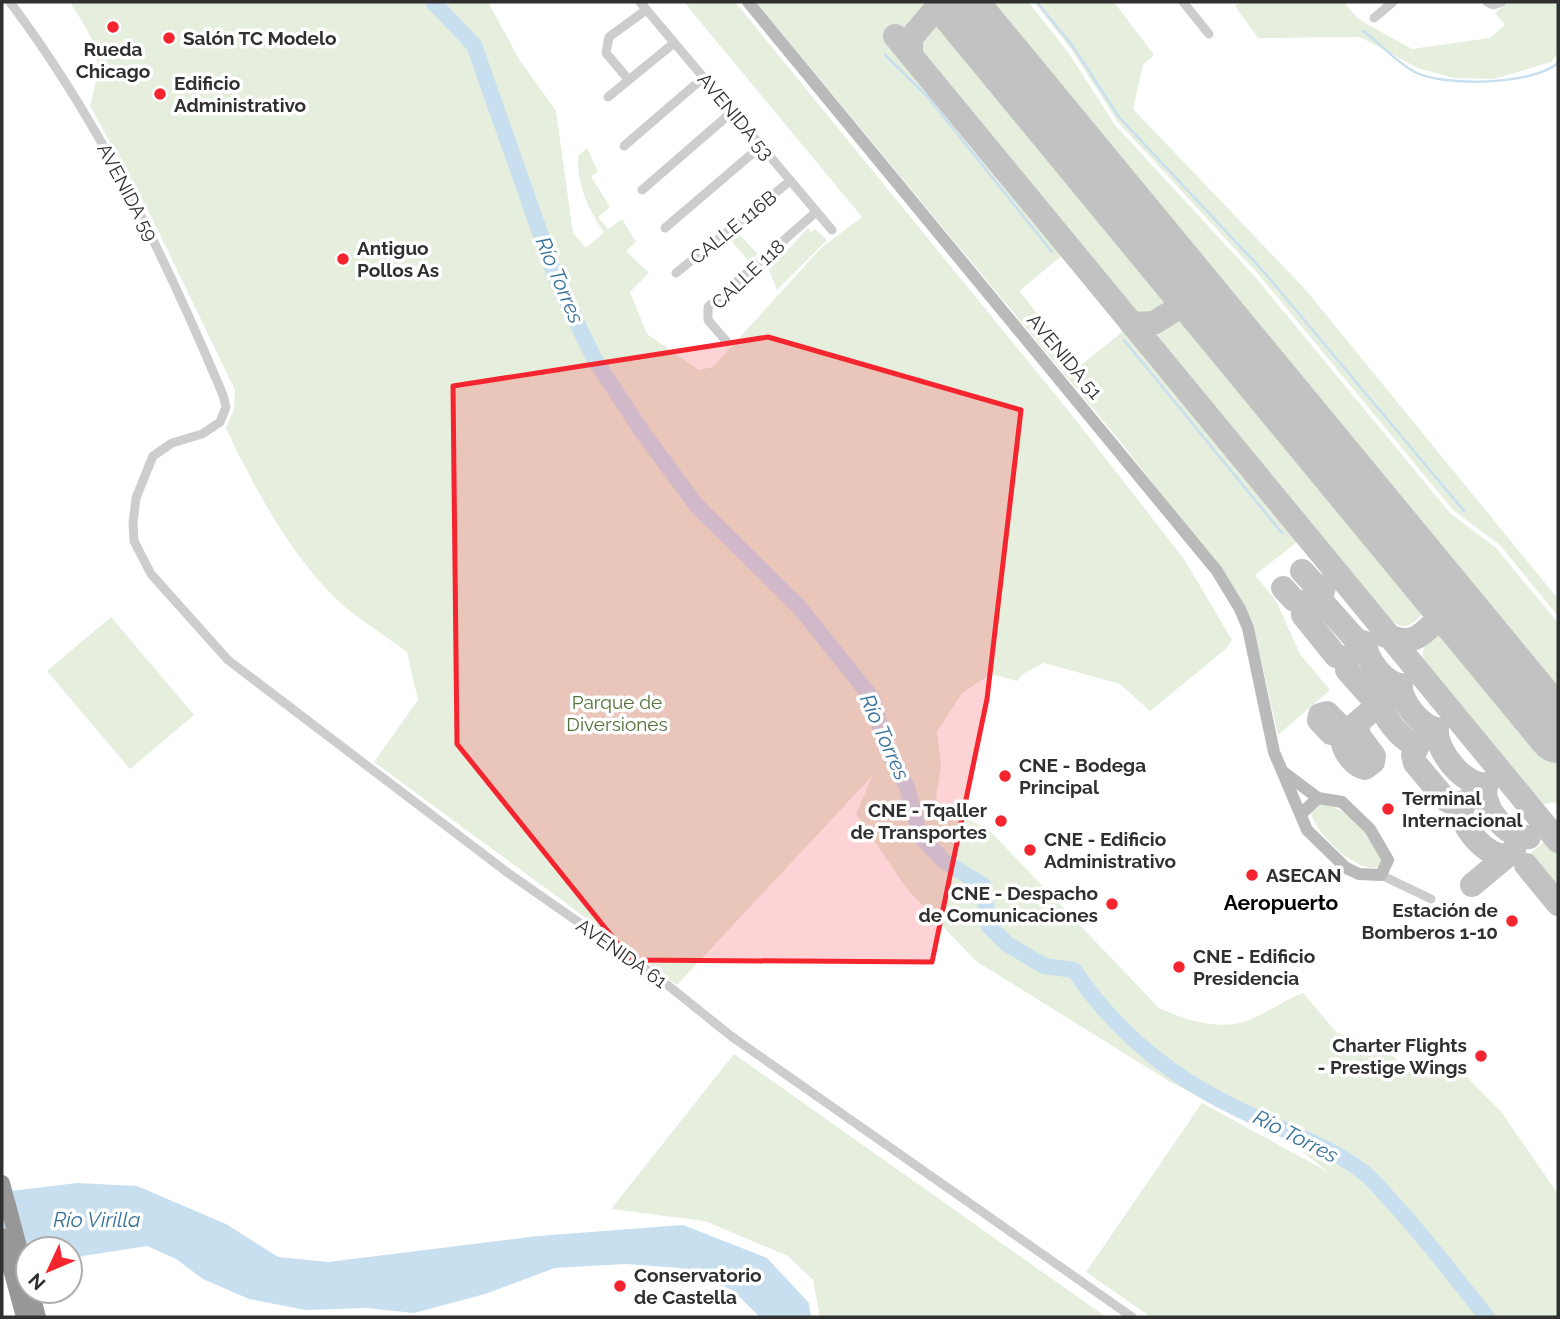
<svg xmlns="http://www.w3.org/2000/svg" width="1560" height="1319" font-family="Raleway,sans-serif">
	<style>
		.green { fill: #e6eedd }
		.water { fill: #c8dfef }
		.lines { fill: none; stroke-linecap: round; stroke-linejoin: round }
		.stream { stroke: #c8dfef; stroke-width: 2.5 }
		.river { stroke: #c8dfef; stroke-width: 16 }
		.taxiway { stroke: #c2c2c2; stroke-width: 24 }
		.runway { stroke: #c2c2c2; stroke-width: 60 }
		.street { stroke: #cdcdcd; stroke-width: 9 }
		.secondary { stroke: #bababa; stroke-width: 12 }
		.highway { stroke: #979797; stroke-width: 16 }
		.marked { fill: #f52530; fill-opacity: 0.2; stroke: #f52530; stroke-width: 5; stroke-linejoin: round }
		.poi-dot { fill: #f52530; stroke: #fff; stroke-width: 2.5 }
		.labels { text-anchor: middle; dominant-baseline: central; stroke-width: 7; stroke-linejoin: round; paint-order: stroke }
		.poi-label { font-size: 19px; font-weight: bold; fill: #303030; stroke: #fff; text-anchor: start }
		.street-label { font-size: 19px; fill: #303030; stroke: #fff }
		.park-label { font-size: 19px; fill: #527039; stroke: #fff }
		.water-label { font-size: 21px; font-style: italic; fill: #36719a; stroke: #fff }
		.neighbourhood-label { font-size: 21px; font-weight: bold; fill: #000; stroke: #fff }
	</style>
	<rect width="100%" height="100%" fill="#fff"/>
	<g class="green">
		<path d="M 70,2 L 488,2 L 519,59 L 556,111 L 573,233 L 586,248 L 604,232 C 588,209 577,185 578,156 L 587,148 L 598,172 L 591,176 L 610,207 L 598,217 L 608,229 L 622,219 L 636,242 L 626,251 L 649,273 L 630,292 L 647,334 L 699,370 L 713,367 L 821,248 L 862,217 L 684,2 L 735,2 L 1067,409 L 1184,559 L 1232,640 L 1227,648 L 1150,711 L 1120,684 L 1044,663 L 1023,674 L 1017,681 L 991,674 L 962,693 L 937,732 L 941,766 L 936,798 L 939,805 L 988,829 L 1159,1008 C 1186,1021 1220,1031 1249,1020 C 1267,1013 1284,1000 1303,993 L 1337,1033 L 1386,1049 L 1408,1072 L 1464,1074 L 1502,1113 L 1558,1194 L 1558,1317 L 1151,1317 L 1086,1272 L 1202,1103 L 1328,1172 L 1280,1134 L 1172,1083 L 976,961 L 907,889 L 856,814 L 873,775 L 677,985 L 374,762 L 418,700 L 407,652 C 388,638 368,625 350,611 C 296,566 255,490 226,428 L 234,409 L 235,390 L 151,216 L 90,106 C 104,55 97,45 70,2 Z"/>
		<polygon points="756,2 929,2 905,36 899,27 887,37 1065,253 1019,291 1080,366 1126,329 1301,539 1255,575 1276,601 1300,654 1330,690 1278,735 1254,628 1233,588 1124,446"/>
		<polygon points="982,2 1028,2 1068,52 1115,125 1256,278 1450,513 1496,548 1558,623 1558,704"/>
		<polygon points="1034,2 1114,2 1154,55 1143,65 1133,109 1305,289 1558,599 1558,616 1500,545 1453,510 1259,275 1118,122 1071,49"/>
		<polygon points="1241,2 1344,2 1358,19 1412,49 1490,38 1505,25 1495,13 1509,2 1558,2 1558,53 1551,62 1494,79 1454,78 1418,68 1360,37 1258,38 1235,6"/>
		<polygon points="942,13 1170,290 1170,302 1149,317 1137,317 922,56 921,37 934,19"/>
		<polygon points="808,228 811,232 815,229 827,240 777,290 769,270"/>
		<polygon points="736,231 757,253 752,265 729,238"/>
		<path d="M 1183,313 L 1190,316 L 1420,595 L 1423,612 C 1414,626 1401,632 1389,618 L 1386,620 L 1156,341 L 1162,326 Z"/>
		<polygon points="111,617 194,715 130,769 47,671"/>
		<polygon points="1439,633 1457,640 1558,763 1558,802 1544,804 1537,797 1425,663 1422,655 1425,644"/>
		<path d="M 1322,804 C 1349,807 1374,838 1382,863 L 1379,867 C 1357,874 1316,834 1311,813 L 1316,805 Z"/>
		<polygon points="1546,840 1558,855 1558,894 1527,856"/>
		<polygon points="734,1054 1106,1317 820,1317 813,1280 788,1256 705,1221 611,1209"/>
	</g>
	<polygon class="water" points="77,1183 137,1186 226,1224 278,1257 328,1262 538,1236 683,1225 767,1258 809,1303 811,1317 760,1317 732,1290 680,1268 626,1264 555,1268 485,1294 414,1313 366,1308 306,1310 249,1299 203,1279 176,1259 147,1246 70,1258 70,1249 28,1249 28,1258 2,1257 2,1192"/>
	<g class="lines">
		<g class="stream">
			<polyline points="1037,2 1074,48 1119,117 1264,272 1464,511"/>
			<path d="M 1363,31 C 1380,43 1397,63 1415,72 C 1444,87 1533,85 1558,63"/>
			<polyline points="885,55 927,96 1052,252"/>
			<polyline points="1124,340 1282,533"/>
		</g>
		<path class="river" d="M 433,2 L 474,45 L 558,284 L 595,360 L 643,433 L 697,506 L 800,608 L 872,698 L 886,747 L 907,787 L 920,836 L 945,862 L 983,885 L 989,926 L 1007,944 L 1044,966 L 1074,970 C 1115,1031 1168,1075 1234,1107 C 1277,1129 1323,1142 1362,1171 C 1373,1179 1383,1192 1392,1202 C 1426,1238 1455,1278 1487,1317"/>
		<g class="taxiway">
			<polyline points="895,36 1558,841"/>
			<polyline points="911,55 911,38 937,7 952,6 964,13"/>
			<polyline points="1132,324 1154,323 1187,302 1208,309"/>
			<path d="M 1302,571 L 1315,585 L 1324,587 L 1321,598 L 1325,605 L 1357,641 L 1366,643 C 1364,658 1386,685 1401,685 C 1399,700 1422,728 1437,729 C 1435,750 1465,788 1487,784 C 1478,804 1508,840 1529,837"/>
			<path d="M 1283,588 L 1294,600 L 1305,603 L 1303,615 L 1336,656 L 1348,659 L 1347,670 L 1372,698 L 1382,701 C 1381,717 1401,738 1414,745 L 1419,744 L 1413,755 L 1415,763 L 1446,800 L 1454,804 L 1464,802"/>
			<polyline points="1440,617 1444,605 1443,593"/>
			<path d="M 1383,635 C 1390,636 1397,640 1405,640 C 1430,640 1430,609 1464,619"/>
			<path d="M 1357,724 L 1359,736 L 1374,756 L 1373,762 L 1365,768 C 1353,765 1340,748 1343,735 L 1390,695"/>
			<polyline points="1343,735 1331,733 1319,720 1320,715 1327,713 1342,728 1353,727"/>
			<path d="M 1474,794 L 1462,806 C 1458,825 1488,860 1508,855"/>
			<polyline points="1526,865 1558,904"/>
			<polyline points="1472,885 1514,850"/>
		</g>
		<polyline class="runway" points="955,2 1558,733"/>
		<g class="street">
			<path d="M 10,2 C 100,122 165,257 223,395 L 226,407 L 220,422 L 202,434 L 172,443 L 153,456 L 136,498 L 133,523 L 134,541 L 151,574 L 228,660 L 508,873 L 660,979 L 731,1036 L 1132,1317"/>
			<polyline points="640,2 832,230"/>
			<polyline points="1183,2 1209,34"/>
			<polyline points="1487,2 1493,5 1502,2"/>
			<polyline points="1374,18 1393,2"/>
			<polyline points="628,79 606,53 609,37 646,10"/>
			<polyline points="608,97 674,43"/>
			<polyline points="624,146 703,78"/>
			<polyline points="642,190 732,112"/>
			<polyline points="665,228 761,146"/>
			<polyline points="676,273 790,181"/>
			<polyline points="727,342 708,320 708,307 816,212"/>
			<polyline points="1381,875 1431,899"/>
		</g>
		<g class="secondary">
			<polyline points="748,2 1217,571 1240,609 1248,628 1274,752 1307,830 1346,868 1359,874 1381,875 1388,860 1370,829 1342,802 1318,798 1302,813"/>
			<polyline points="1282,771 1318,798"/>
		</g>
		<g class="highway">
			<polyline points="2,1183 28,1280"/>
			<polyline points="2,1236 24,1317"/>
			<polyline points="31,1291 38,1317"/>
		</g>
	</g>
	<path class="marked" d="M 768,337 L 1021,410 L 987,699 L 932,962 L 631,960 L 457,744 L 453,386 Z"/>
	<g class="poi-dot">
		<circle cx="113" cy="27" r="7"/>
		<circle cx="169" cy="38" r="7"/>
		<circle cx="160" cy="94" r="7"/>
		<circle cx="343" cy="259" r="7"/>
		<circle cx="1005" cy="776" r="7"/>
		<circle cx="1388" cy="809" r="7"/>
		<circle cx="1001" cy="821" r="7"/>
		<circle cx="1030" cy="850" r="7"/>
		<circle cx="1252" cy="875" r="7"/>
		<circle cx="1112" cy="904" r="7"/>
		<circle cx="1512" cy="921" r="7"/>
		<circle cx="1179" cy="967" r="7"/>
		<circle cx="1481" cy="1056" r="7"/>
		<circle cx="620" cy="1286" r="7"/>
	</g>
	<g class="labels">
		<g class="poi-label">
			<text x="183" y="38">Salón TC Modelo</text>
			<text x="113" y="49" text-anchor="middle">Rueda<tspan x="113" dy="22">Chicago</tspan></text>
			<text x="174" y="83">Edificio<tspan x="174" dy="22">Administrativo</tspan></text>
			<text x="357" y="248">Antiguo<tspan x="357" dy="22">Pollos As</tspan></text>
			<text x="1019" y="765">CNE - Bodega<tspan x="1019" dy="22">Principal</tspan></text>
			<text x="1402" y="798">Terminal<tspan x="1402" dy="22">Internacional</tspan></text>
			<text x="987" y="810" text-anchor="end">CNE - Tqaller<tspan x="987" dy="22">de Transportes</tspan></text>
			<text x="1044" y="839">CNE - Edificio<tspan x="1044" dy="22">Administrativo</tspan></text>
			<text x="1266" y="875">ASECAN</text>
			<text x="1098" y="893" text-anchor="end">CNE - Despacho<tspan x="1098" dy="22">de Comunicaciones</tspan></text>
			<text x="1498" y="910" text-anchor="end">Estación de<tspan x="1498" dy="22">Bomberos 1-10</tspan></text>
			<text x="1193" y="956">CNE - Edificio<tspan x="1193" dy="22">Presidencia</tspan></text>
			<text x="1467" y="1045" text-anchor="end">Charter Flights<tspan x="1467" dy="22">- Prestige Wings</tspan></text>
			<text x="634" y="1275">Conservatorio<tspan x="634" dy="22">de Castella</tspan></text>
		</g>
		<g class="street-label">
			<text transform="translate(736 116) rotate(50)">AVENIDA 53</text>
			<text transform="translate(128 192) rotate(62)">AVENIDA 59</text>
			<text transform="translate(733 227) rotate(-39)">CALLE 116B</text>
			<text transform="translate(748 274) rotate(-43)">CALLE 118</text>
			<text transform="translate(1065 356) rotate(50)">AVENIDA 51</text>
			<text transform="translate(622 953) rotate(35)">AVENIDA 61</text>
		</g>
		<g class="park-label">
			<text x="617" y="702">Parque de<tspan x="617" dy="22">Diversiones</tspan></text>
		</g>
		<g class="water-label">
			<text transform="translate(560 280) rotate(67)">Río Torres</text>
			<text transform="translate(885 737) rotate(66)">Río Torres</text>
			<text transform="translate(1296 1136) rotate(27)">Río Torres</text>
			<text x="97" y="1219">Río Virilla</text>
		</g>
		<g class="neighbourhood-label">
			<text x="1281" y="902">Aeropuerto</text>
		</g>
	</g>
	<rect width="1560" height="1319" fill="none" stroke="#303030" stroke-width="7"/>
	<g transform="translate(49 1270) rotate(226)"><circle r="33" fill="#ffffff" stroke="#acacac" stroke-width="2"/>
	<path d="M0-5L12 26L0 18L-12 26Z" fill="#f52530"/>
	<text y="-10" font-size="19" font-weight="bold" text-anchor="middle" fill="#303030">N</text>
	</g>
</svg>
